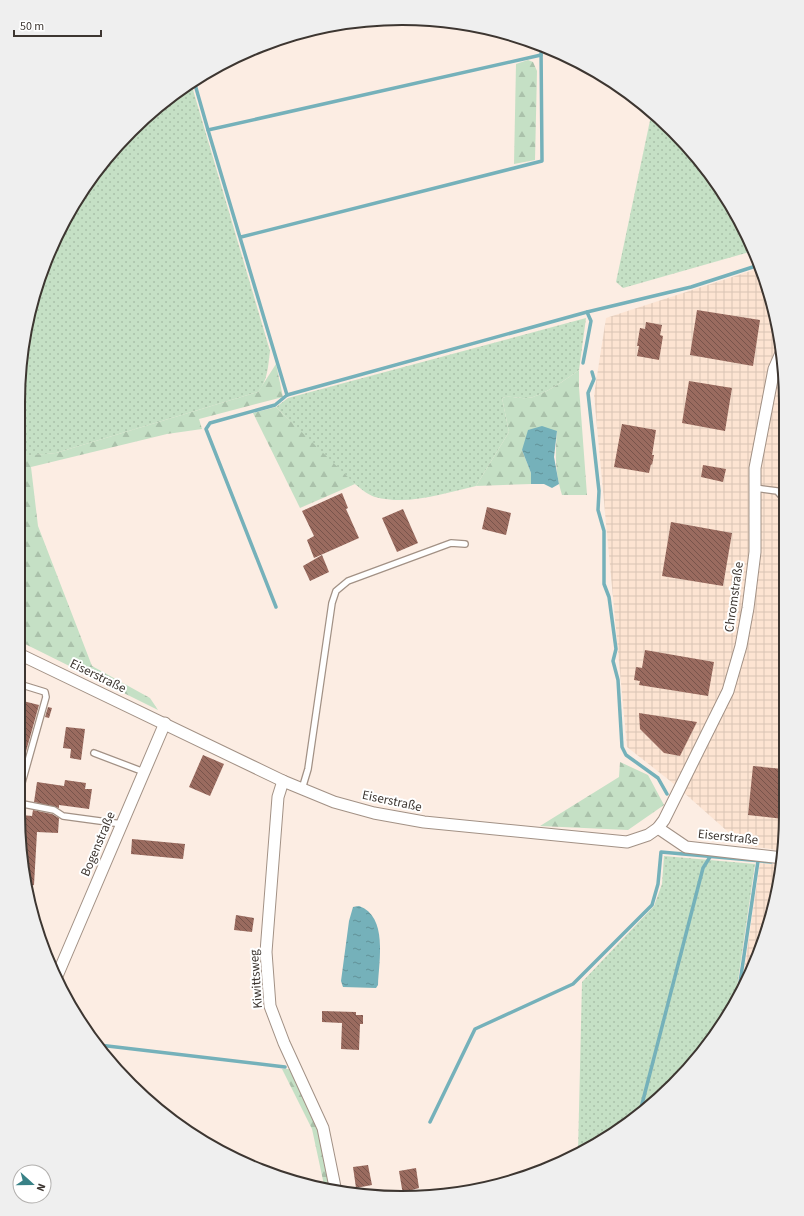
<svg xmlns="http://www.w3.org/2000/svg" width="804" height="1216" font-family="'Source Sans 3',sans-serif">
	<style>
		.industrial { fill: url(#industrial-grid) }
		.green { fill: url(#green-dots) }
		.forest { fill: url(#forest-firs) }
		.water { fill: url(#water-ripples) }
		.lines { fill: none; stroke-linecap: round; stroke-linejoin: round }
		.stream { stroke: #75b1ba; stroke-width: 3.5 }
		.building { fill: url(#building-back-hatch) }
		.lane-casing { stroke: #a29185; stroke-width: 8 }
		.street-casing { stroke: #a29185; stroke-width: 13 }
		.lane { stroke: #fff; stroke-width: 5.5 }
		.street { stroke: #fff; stroke-width: 11 }
		.labels { text-anchor: middle; dominant-baseline: central; stroke-width: 4; stroke-linejoin: round; paint-order: stroke }
		.street-label { font-size: 13px; fill: #3d3631; stroke: #fff }
		.rim { fill: none; stroke: #3d3631; stroke-width: 2 }
	</style>
	<defs>
		<pattern id="industrial-grid" width="8" height="8" patternUnits="userSpaceOnUse"><rect width="8" height="8" fill="#fde4d2"/><path d="M0 4h8M4 0v8" fill="none" stroke="#dac4b5"/></pattern>
		<pattern id="green-dots" width="8" height="8" patternUnits="userSpaceOnUse"><rect width="8" height="8" fill="#c5e0c5"/><path d="M2 2h.1M6 6h.1" fill="none" stroke="#aac1aa" stroke-width="1.8" stroke-linecap="round"/></pattern>
		<pattern id="forest-firs" width="22" height="20" patternUnits="userSpaceOnUse"><rect width="22" height="20" fill="#c5e0c5"/><path d="M5 1l3.5 6h-7zM16 11l3.5 6h-7z" fill="#aac1aa"/></pattern>
		<pattern id="water-ripples" width="26" height="14" patternUnits="userSpaceOnUse"><rect width="26" height="14" fill="#75b1ba"/><path d="M2 4q2-2 4 0t4 0M15 11q2-2 4 0t4 0" fill="none" stroke="#619198"/></pattern>
		<pattern id="building-back-hatch" width="6" height="6" patternUnits="userSpaceOnUse"><rect width="6" height="6" fill="#9a6b5f"/><path d="M-1 5l2 2M0 0l6 6M5-1l2 2" fill="none" stroke="#78544b"/></pattern>
	</defs>
	<rect width="100%" height="100%" fill="#fcede3"/>
	<g class="industrial">
		<polygon points="760,268 773,303 785,377 783,851 743,845 674,784 627,747 594,395 606,318"/>
		<polygon points="760,863 783,865 746,984 741,992"/>
	</g>
	<g class="green">
		<path d="M 191,83 L 270,351 C 268,366 268,380 258,392 L 56,453 L 26,456 L 24,343 L 58,232 L 113,149 L 168,97 Z"/>
		<polygon points="652,111 707,168 746,232 753,251 623,288 616,282"/>
		<path d="M 586,318 L 579,370 C 568,378 540,398 527,398 C 518,399 510,395 502,398 L 509,432 L 476,486 C 444,493 409,506 375,497 C 356,492 294,424 276,407 L 288,398 Z"/>
		<polygon points="664,856 755,864 735,1001 691,1067 594,1146 578,1153 582,982 654,906 662,884"/>
	</g>
	<g class="forest">
		<polygon points="528,60 533,62 537,71 535,160 514,164 516,64"/>
		<polygon points="276,364 283,397 199,419 202,429 167,434 31,467 38,526 92,666 150,698 158,710 19,641 21,456 56,453 258,392"/>
		<path d="M 579,370 L 579,387 L 587,495 L 562,495 C 555,471 555,455 557,431 L 522,450 L 531,473 L 531,484 L 476,486 L 509,432 L 502,398 C 510,395 518,399 527,398 C 540,398 568,378 579,370 Z"/>
		<polygon points="276,407 355,484 300,508 253,413"/>
		<polygon points="620,762 648,775 664,805 628,830 540,826 619,777"/>
		<polygon points="282,1069 293,1069 320,1128 332,1187 324,1185 312,1129"/>
	</g>
	<g class="water">
		<polygon points="542,426 557,431 554,457 559,484 552,488 544,484 531,484 531,473 522,450 528,430"/>
		<path d="M 359,906 C 388,916 379,961 378,985 L 376,988 L 343,987 L 341,981 L 349,921 L 353,907 Z"/>
	</g>
	<g class="lines">
		<g class="stream">
			<polyline points="194,81 208,130"/>
			<polyline points="241,237 542,161 541,45"/>
			<polyline points="583,363 591,321 587,312"/>
			<polyline points="592,372 594,379 588,393 599,491 598,510 604,531 604,584 609,597 616,649 613,661 618,680 622,747 626,755 658,778 667,794"/>
			<polyline points="287,395 208,130 541,55"/>
			<polyline points="276,607 206,429 210,423 275,405 287,395 587,312 691,287 759,265"/>
			<polyline points="738,996 758,861"/>
			<polyline points="99,1045 285,1067"/>
			<polyline points="641,1108 703,868 710,857"/>
			<polyline points="430,1122 475,1029 573,984 652,905 658,884 661,852 771,862"/>
		</g>
	</g>
	<g class="building">
		<polygon points="697,310 760,320 753,366 690,355"/>
		<polygon points="646,322 662,325 660,335 663,336 659,360 637,356 639,346 637,346 640,328 645,329"/>
		<polygon points="689,381 732,388 725,431 682,423"/>
		<polygon points="622,424 656,430 652,455 654,455 652,465 651,464 649,473 614,467"/>
		<polygon points="703,465 726,469 723,482 701,477"/>
		<polygon points="342,493 348,508 346,509 359,538 314,558 307,540 314,536 302,511"/>
		<polygon points="487,507 511,513 506,535 482,529"/>
		<polygon points="403,509 418,543 397,552 382,518"/>
		<polygon points="671,522 732,533 723,586 662,576"/>
		<polygon points="322,555 329,572 310,581 303,566"/>
		<polygon points="645,650 714,662 708,696 639,685 640,681 634,680 636,667 642,668"/>
		<polygon points="19,700 39,705 22,766 18,766"/>
		<polygon points="48,707 52,708 49,718 45,717"/>
		<polygon points="639,713 697,722 680,756 664,753 640,729"/>
		<polygon points="66,727 85,729 81,760 70,758 71,749 63,748"/>
		<polygon points="203,755 224,764 210,796 189,787"/>
		<polygon points="753,766 783,769 783,819 748,815"/>
		<polygon points="65,780 86,783 85,789 92,789 89,809 59,805 59,808 34,802 37,782 64,786"/>
		<polygon points="33,810 52,814 59,818 58,833 37,832 34,885 30,886 22,836 22,815 32,816"/>
		<polygon points="132,839 185,844 183,859 131,854"/>
		<polygon points="236,915 254,918 252,932 234,930"/>
		<polygon points="322,1011 356,1012 356,1015 363,1015 363,1024 360,1024 359,1050 341,1049 342,1023 322,1022"/>
		<polygon points="368,1165 372,1185 356,1188 353,1167"/>
		<polygon points="416,1168 419,1188 412,1190 413,1194 403,1195 399,1171"/>
	</g>
	<g class="lines">
		<defs>
			<g id="lane">
				<polyline points="755,488 777,491 785,500"/>
				<polyline points="94,753 144,772"/>
				<polyline points="302,789 308,769 332,603 336,591 348,581 451,543 465,544"/>
				<polyline points="18,797 46,697 45,692 19,684"/>
				<polyline points="18,803 54,810 63,816 122,824"/>
			</g>
			<g id="street">
				<polyline points="19,654 283,781 334,802 374,813 424,822 627,842 648,835 658,828 664,820 728,691 741,646 748,608 755,552 755,468 774,369 781,353"/>
				<polyline points="283,781 278,797 266,952 270,1006 284,1043 323,1128 335,1187"/>
				<polyline points="658,828 686,847 783,858"/>
				<polyline points="57,976 165,723"/>
			</g>
		</defs>
		<use href="#lane" class="lane-casing"/>
		<use href="#street" class="street-casing"/>
		<use href="#lane" class="lane"/>
		<use href="#street" class="street"/>
	</g>
	<g class="labels">
		<g class="street-label">
			<text transform="translate(734 597) rotate(-82)">Chromstraße</text>
			<text transform="translate(98 676) rotate(26)">Eiserstraße</text>
			<text transform="translate(392 801) rotate(12)">Eiserstraße</text>
			<text transform="translate(728 837) rotate(6)">Eiserstraße</text>
			<text transform="translate(98 844) rotate(-67)">Bogenstraße</text>
			<text transform="translate(256 979) rotate(-94)">Kiwittsweg</text>
		</g>
	</g>
	<path d="M0 0H804V1216H0ZM402 25H402A377 377 0 0 1 779 402V814A377 377 0 0 1 402 1191H402A377 377 0 0 1 25 814V402A377 377 0 0 1 402 25Z" fill="#efefef" fill-rule="evenodd"/>
	<path class="rim" d="M402 25H402A377 377 0 0 1 779 402V814A377 377 0 0 1 402 1191H402A377 377 0 0 1 25 814V402A377 377 0 0 1 402 25Z"/>
	<g transform="translate(32 1184) rotate(111)"><circle r="19" fill="#ffffff" stroke="#b1afad"/>
	<path d="M0-3L7 15L0 10L-7 15Z" fill="#388186"/>
	<text y="-6" font-size="11" font-weight="bold" text-anchor="middle" fill="#3d3631">N</text>
	</g>
	<path d="M14 30v6h87v-6" fill="none" stroke="#3d3631" stroke-width="2"/>
	<text x="20" y="30" font-size="12" fill="#3d3631" stroke="#ffffff" stroke-width="3" paint-order="stroke">50 m</text>
</svg>
